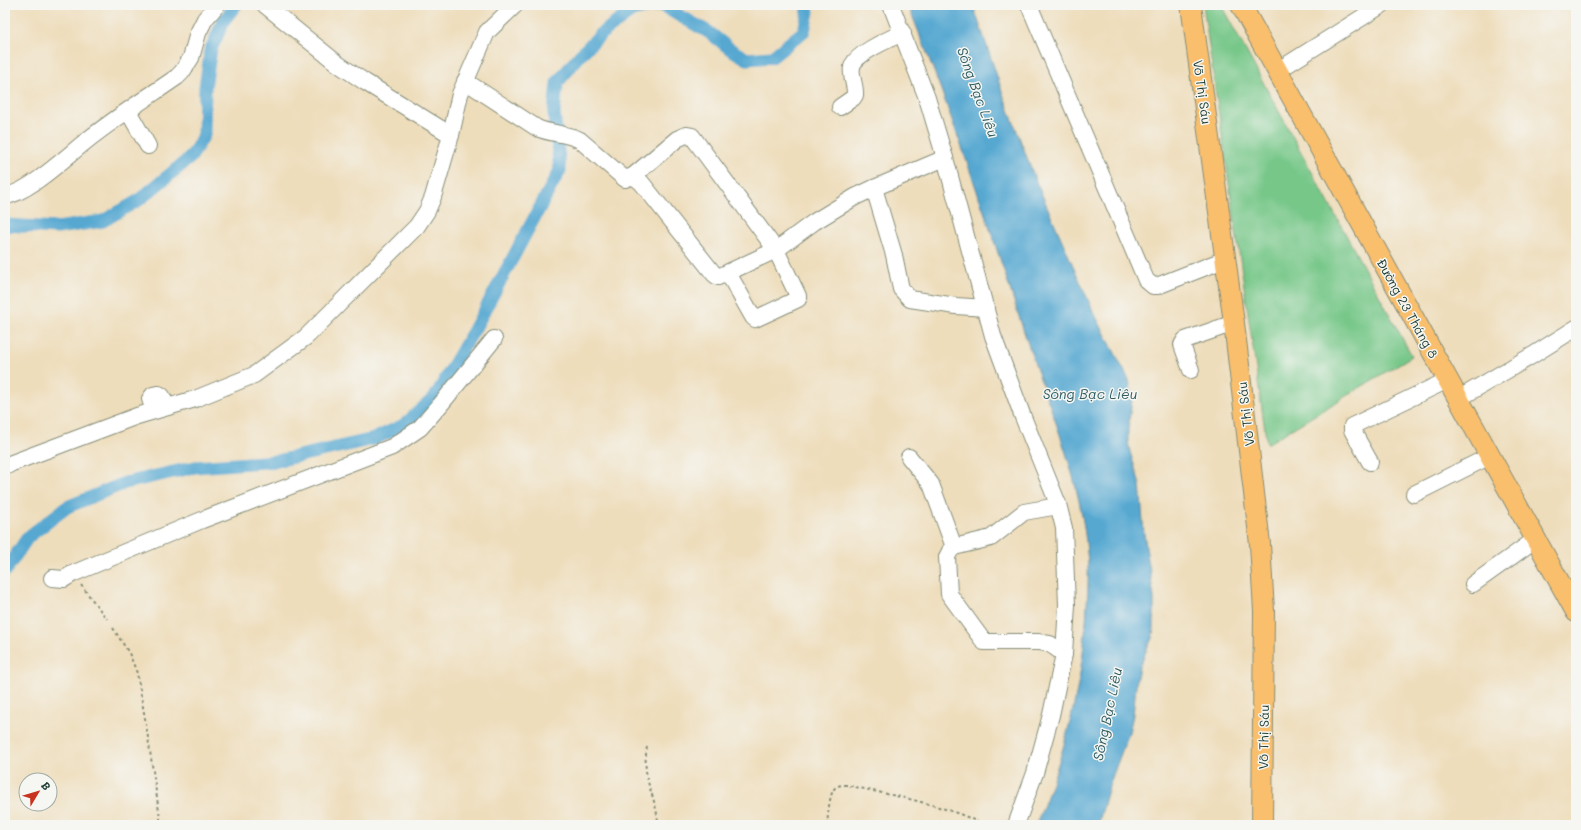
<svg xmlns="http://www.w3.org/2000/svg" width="1581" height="830" font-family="Mali,sans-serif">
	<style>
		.green { fill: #77c789; stroke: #4b825e }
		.water { fill: #56a8d1; stroke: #3a7282 }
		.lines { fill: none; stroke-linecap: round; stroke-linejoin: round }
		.canal { stroke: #56a8d1; stroke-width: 13 }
		.minor-casing { stroke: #868d78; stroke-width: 18 }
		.major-casing { stroke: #868d78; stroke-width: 22 }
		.path { stroke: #868d78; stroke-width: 2; stroke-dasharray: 3 3; stroke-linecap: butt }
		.minor { stroke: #fff; stroke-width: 16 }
		.major { stroke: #f9bf6d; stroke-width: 20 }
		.labels { text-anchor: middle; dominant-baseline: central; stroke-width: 3; stroke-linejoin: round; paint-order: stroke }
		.street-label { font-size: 13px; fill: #1f3d34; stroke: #f6f6f2 }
		.water-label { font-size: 14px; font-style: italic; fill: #305d63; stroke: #f6f6f2 }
	</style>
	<rect width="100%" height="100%" fill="#f6f6f2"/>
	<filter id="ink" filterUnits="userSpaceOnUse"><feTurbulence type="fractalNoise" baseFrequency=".025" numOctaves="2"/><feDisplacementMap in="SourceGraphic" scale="8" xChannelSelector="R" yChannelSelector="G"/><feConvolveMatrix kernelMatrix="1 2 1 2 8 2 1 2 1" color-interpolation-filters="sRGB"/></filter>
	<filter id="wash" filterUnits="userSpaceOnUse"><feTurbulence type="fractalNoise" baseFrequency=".012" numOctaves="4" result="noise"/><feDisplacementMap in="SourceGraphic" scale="16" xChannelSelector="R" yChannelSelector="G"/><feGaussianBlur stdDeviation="0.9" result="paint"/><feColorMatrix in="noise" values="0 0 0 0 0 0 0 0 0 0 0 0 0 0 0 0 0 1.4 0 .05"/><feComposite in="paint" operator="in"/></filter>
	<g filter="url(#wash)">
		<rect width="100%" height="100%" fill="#edb"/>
		<polygon class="green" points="1203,5 1221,5 1412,356 1267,444"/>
		<path class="water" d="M 908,5 L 973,5 L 1003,94 L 1035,179 L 1093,311 L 1129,380 L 1132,399 L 1128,429 L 1128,441 L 1130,452 L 1140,484 L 1144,534 L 1154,598 L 1154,628 L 1152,638 L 1139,667 L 1137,677 L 1133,715 L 1129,732 L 1110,783 L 1098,825 L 1036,825 C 1065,754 1084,681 1087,604 C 1088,587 1089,570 1087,552 C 1081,481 1053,417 1030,350 C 992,234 954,118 908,5 Z"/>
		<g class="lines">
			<g class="canal">
				<polyline points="661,5 710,33 730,49 747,59 772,57 804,31 808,12 807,5"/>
				<polyline points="5,225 57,228 103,221 139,200 191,157 204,135 205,87 211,49 224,20 236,5"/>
				<polyline points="5,571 28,537 67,507 125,483 195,467 277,461 374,439 404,425 435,397 475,328 560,170 554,113 557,83 581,54 602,33 632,11 658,5"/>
			</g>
		</g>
	</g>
	<g filter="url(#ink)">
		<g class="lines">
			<defs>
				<g id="minor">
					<polyline points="265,5 338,64 365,82 451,135"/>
					<polyline points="891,5 927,98 945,158 993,336 1023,417 1058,504 1064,528 1067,605 1064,654 1051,715 1035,773 1016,825"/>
					<polyline points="1029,5 1146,280 1153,286 1157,286 1226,259"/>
					<polyline points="1277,71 1382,5"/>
					<path d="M 465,81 L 537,128 C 550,134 567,133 580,140 L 625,179 L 633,176 L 677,139 L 686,135 L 692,136 L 776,250 L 798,296 L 798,299 L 755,319 L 753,317 L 728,273"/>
					<path d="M 840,107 L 853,98 L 855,95 C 856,86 850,76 852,67 C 854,54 891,38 903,33"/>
					<polyline points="128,111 148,146"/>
					<polyline points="945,158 874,188 894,255 901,289 910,299 956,306 986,308"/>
					<polyline points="633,176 641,182 714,274 718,277 776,250 814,222 855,197 874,188"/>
					<path d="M 5,196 C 29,193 70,153 90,138 C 118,116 148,97 177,77 L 182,72 L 191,58 L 198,33 L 205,19 L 217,5"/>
					<polyline points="1191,370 1182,345 1185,340 1234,323"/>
					<polyline points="1458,399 1533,355 1576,328"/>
					<polyline points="154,411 150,399 153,395 159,394 162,396 167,407"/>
					<polyline points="909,457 931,484 954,547"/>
					<polyline points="1370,462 1352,430 1352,426 1448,380"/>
					<polyline points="5,467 12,463 137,416 195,399 254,375 306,337 417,226 427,211 433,197 451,135 460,94 480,48 487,32 515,5"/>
					<polyline points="1414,494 1490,456"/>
					<polyline points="1058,506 1024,512 991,538 954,547 950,551 947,557 949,594 984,642 1039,642 1050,644 1064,654"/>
					<polyline points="52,578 64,579 72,574 202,520 392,447 420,428 441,404 494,339"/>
					<polyline points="1473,584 1536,539"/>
				</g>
				<g id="major">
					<polyline points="1191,5 1234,323 1260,544 1264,611 1262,825"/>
					<polyline points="1241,5 1576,612"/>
				</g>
			</defs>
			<use href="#minor" class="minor-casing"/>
			<use href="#major" class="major-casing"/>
			<g class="path">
				<polyline points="81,585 107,619"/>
				<polyline points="113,628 129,653 137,673 146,724 161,825"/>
				<path d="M 647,747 C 645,758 645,770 648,782 C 652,796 658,810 658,825"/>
				<path d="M 827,825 C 828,817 829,793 835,788 C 838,785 843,785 847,785 C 892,796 942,803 984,825"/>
			</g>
			<use href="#minor" class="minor"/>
			<use href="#major" class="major"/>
		</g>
	</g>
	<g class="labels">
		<g class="street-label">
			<text transform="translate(1203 92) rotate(82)">Võ Thị Sáu</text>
			<text transform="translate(1408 308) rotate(61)">Đường 23 Tháng 8</text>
			<text transform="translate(1245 414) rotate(-97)">Võ Thị Sáu</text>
			<text transform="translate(1263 737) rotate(-89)">Võ Thị Sáu</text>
		</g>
		<g class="water-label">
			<text transform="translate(978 92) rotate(70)">Sông Bạc Liêu</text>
			<text x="1090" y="393">Sông Bạc Liêu</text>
			<text transform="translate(1107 714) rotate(-78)">Sông Bạc Liêu</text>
		</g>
	</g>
	<rect width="1581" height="830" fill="none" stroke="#f6f6f2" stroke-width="20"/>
	<g transform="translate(38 792) rotate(52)"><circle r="19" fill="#f6f6f2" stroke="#a0aca6"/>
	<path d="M0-3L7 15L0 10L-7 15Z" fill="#c8321e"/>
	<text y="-6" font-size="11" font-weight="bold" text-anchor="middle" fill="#1f3d34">B</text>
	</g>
</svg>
